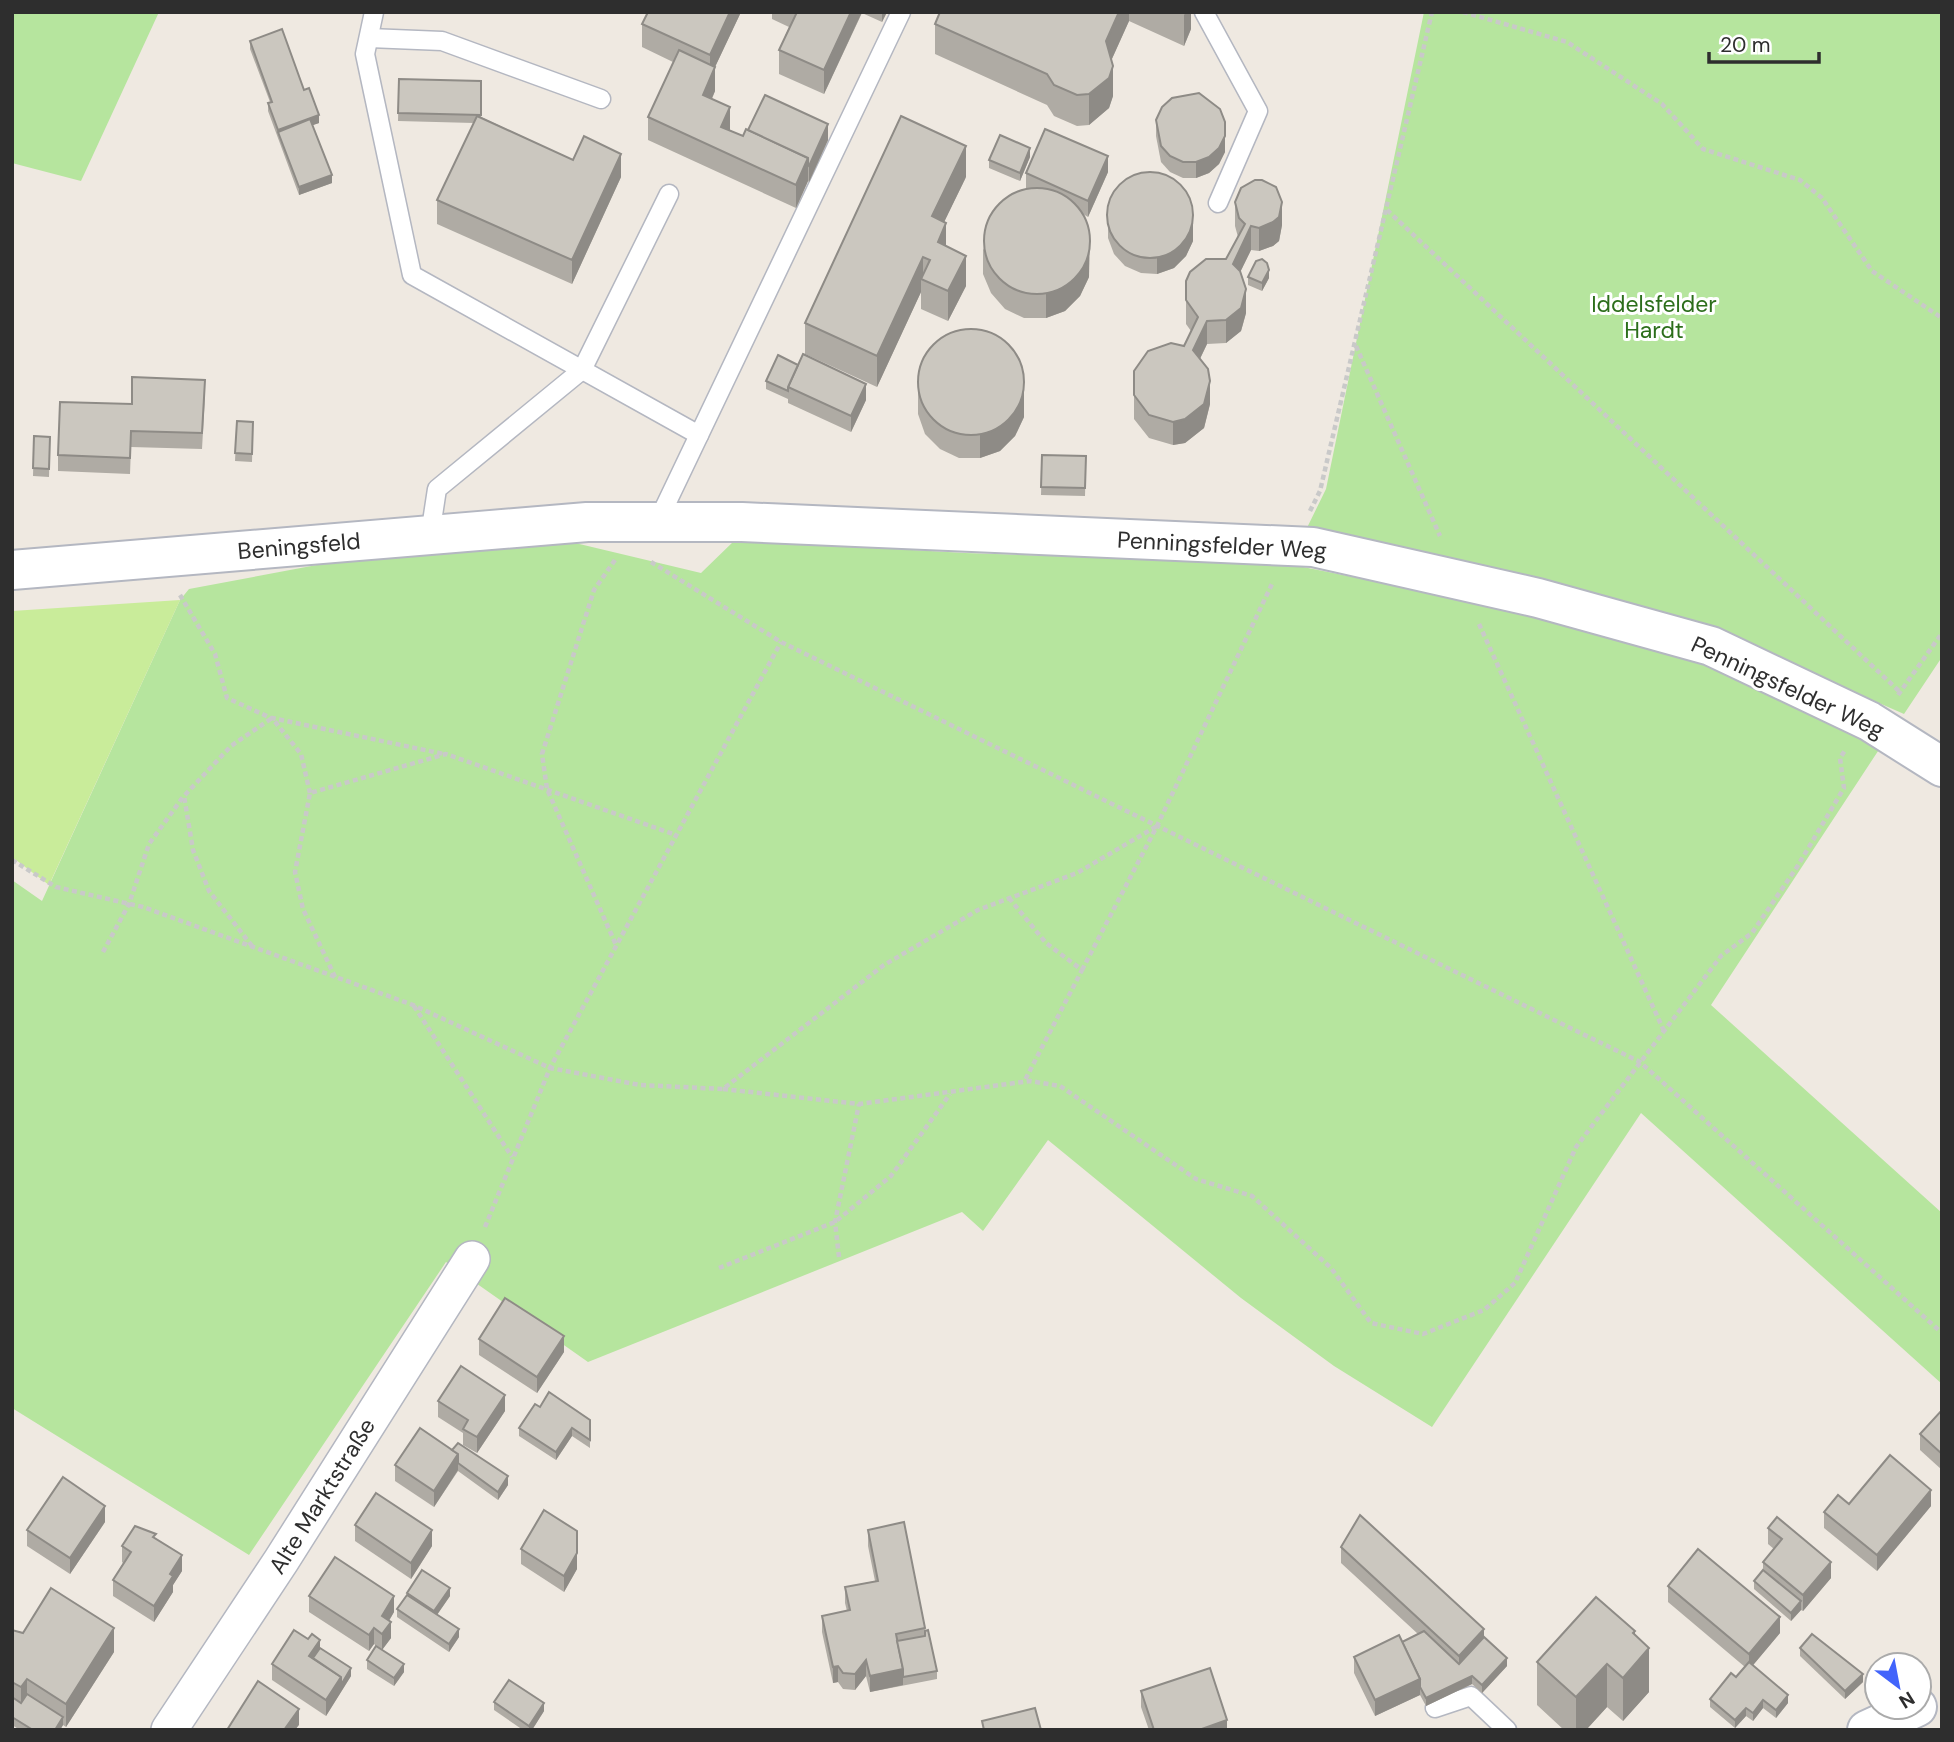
<svg xmlns="http://www.w3.org/2000/svg" width="1954" height="1742" font-family="'DM Sans',sans-serif">
	<style>
		.green { fill: #b6e59e }
		.pitch { fill: #c9ec9a }
		.lines { fill: none; stroke-linecap: round; stroke-linejoin: round }
		.service-casing { stroke: #b4b7c1; stroke-width: 21 }
		.minor-casing { stroke: #b4b7c1; stroke-width: 38 }
		.tertiary-casing { stroke: #b4b7c1; stroke-width: 42 }
		.path { stroke: #c9c9c9; stroke-width: 4.5; stroke-dasharray: 5 3.5; stroke-linecap: butt }
		.service { stroke: #fff; stroke-width: 18 }
		.minor { stroke: #fff; stroke-width: 35 }
		.tertiary { stroke: #fff; stroke-width: 38 }
		.wall { fill: #afaba4 }
		.shaded-wall { fill: #8e8b86 }
		.building { fill: #cbc7bf; stroke: #8e8b86; stroke-width: 2 }
		.labels { text-anchor: middle; dominant-baseline: central; stroke-width: 6; stroke-linejoin: round; paint-order: stroke }
		.park-label { font-size: 23px; fill: #2c6e1b; stroke: #fff }
		.street-label { font-size: 23px; fill: #2e2e2e; stroke: #fff }
	</style>
	<rect width="100%" height="100%" fill="#efe9e1"/>
	<g class="green">
		<polygon points="12,12 159,12 81,181 12,163"/>
		<polygon points="1424,12 1942,12 1942,657 1904,714 1767,654 1726,631 1328,534 1302,538 1326,489"/>
		<polygon points="735,540 965,553 1288,564 1533,613 1714,662 1884,742 1711,1005 1942,1213 1942,1384 1641,1113 1432,1427 1334,1366 1241,1298 1048,1140 983,1231 962,1212 588,1362 446,1262 249,1555 12,1408 12,880 42,901 180,600 189,589 338,561 571,542 701,573"/>
	</g>
	<polygon class="pitch" points="180,600 49,885 12,857 12,611"/>
	<g class="lines">
		<defs>
			<g id="service">
				<polyline points="374,12 365,54 412,275 699,435"/>
				<polyline points="1204,12 1258,111 1218,203"/>
				<polyline points="369,38 442,41 601,99"/>
				<polyline points="657,523 901,12"/>
				<polyline points="430,535 437,489 582,370 669,194"/>
				<polyline points="1435,1708 1471,1696 1507,1730"/>
			</g>
			<polyline id="minor" points="169,1730 281,1561 472,1259"/>
			<g id="tertiary">
				<polyline points="12,570 587,522 742,522 1313,547 1538,598 1711,646 1869,721 1942,767"/>
				<polyline points="1867,1730 1917,1707"/>
			</g>
		</defs>
		<use href="#service" class="service-casing"/>
		<use href="#minor" class="minor-casing"/>
		<use href="#tertiary" class="tertiary-casing"/>
		<g class="path">
			<polyline points="1463,12 1567,42 1662,104 1703,149 1800,180 1822,198 1872,271 1942,318"/>
			<polyline points="1387,210 1900,692"/>
			<polyline points="1356,346 1440,536"/>
			<polyline points="1310,511 1320,491 1432,12"/>
			<polyline points="615,560 594,590 542,754 547,789 616,945"/>
			<polyline points="651,562 781,642 1640,1062 1942,1333"/>
			<polyline points="180,595 215,654 227,698 271,718"/>
			<polyline points="1479,624 1664,1031"/>
			<polyline points="1898,695 1942,633"/>
			<polyline points="310,793 301,754 272,718 444,754"/>
			<polyline points="12,860 56,887 143,907 413,1005 550,1068 640,1085 723,1089 884,965 978,910 1077,873 1157,826"/>
			<polyline points="1009,898 1046,943 1082,970 1024,1082"/>
			<polyline points="252,946 209,891 193,850 184,796 231,746 272,718"/>
			<polyline points="103,952 129,904 149,844 183,797"/>
			<polyline points="1082,970 1157,826 1272,584"/>
			<polyline points="335,977 303,909 295,872 310,793 446,754 676,835"/>
			<polyline points="414,1006 512,1157"/>
			<polyline points="723,1089 859,1104 1030,1081 1060,1086 1196,1179 1252,1196 1331,1268 1371,1323 1423,1334 1484,1310 1515,1283 1576,1147 1721,956 1752,933 1797,867 1844,788 1840,758 1846,749"/>
			<polyline points="485,1227 550,1068 781,642"/>
			<polyline points="839,1257 835,1222 859,1104"/>
			<polyline points="719,1268 835,1222 891,1176 950,1094"/>
		</g>
		<use href="#service" class="service"/>
		<use href="#minor" class="minor"/>
		<use href="#tertiary" class="tertiary"/>
	</g>
	<g class="wall">
		<polygon points="648,12 741,12 715,67 715,91 712,99 730,130 743,136 748,130 828,140 809,182 808,181 796,208 648,140 648,117 673,62 642,47 642,24"/>
		<polygon points="772,12 887,12 882,22 862,13 824,94 779,74 779,50 789,27 772,19"/>
		<polygon points="940,12 1191,12 1191,29 1184,46 1129,21 1111,61 1113,96 1109,108 1089,125 1077,126 1054,116 1047,105 935,54 935,24"/>
		<polygon points="250,41 304,90 319,123 312,125 332,183 299,195 268,111 268,103 270,102 250,49"/>
		<polygon points="399,79 481,81 481,117 573,160 621,177 572,284 437,224 437,200 474,123 398,121"/>
		<polygon points="1156,120 1225,122 1225,152 1219,164 1209,173 1196,178 1183,178 1170,172 1161,162 1156,136"/>
		<polygon points="1030,157 1020,181 989,168 989,160"/>
		<polygon points="1108,172 1088,217 1083,214 1089,277 1080,296 1065,311 1046,318 1024,318 1005,309 991,293 983,274 983,250 1026,189 1026,173"/>
		<polygon points="966,177 944,222 946,246 966,286 948,321 921,309 921,292 877,387 805,354 805,323"/>
		<polygon points="1235,202 1282,225 1279,241 1273,246 1259,251 1251,250 1240,272 1246,313 1241,331 1226,343 1207,344 1200,359 1210,404 1204,428 1185,443 1173,445 1149,438 1134,419 1134,371 1184,346 1191,331 1186,324 1186,281 1226,259 1238,237 1235,226"/>
		<polygon points="1108,205 1193,241 1186,256 1174,268 1157,274 1141,273 1125,266 1114,254 1108,238"/>
		<polygon points="1248,277 1269,278 1262,291 1248,285"/>
		<polygon points="798,365 866,400 851,432 788,403 788,399 766,389 766,381"/>
		<polygon points="918,390 1024,417 1015,436 1000,451 980,458 959,458 940,449 925,434 918,414"/>
		<polygon points="205,396 202,449 131,447 130,474 58,471 58,455 132,404"/>
		<polygon points="237,421 253,422 252,462 235,461"/>
		<polygon points="34,436 50,437 49,477 33,476"/>
		<polygon points="1042,455 1086,456 1085,496 1041,495"/>
		<polygon points="479,1339 564,1352 537,1393 479,1355"/>
		<polygon points="438,1401 505,1411 477,1453 463,1445 463,1433 438,1417"/>
		<polygon points="540,1407 590,1420 590,1448 572,1436 556,1460 519,1436 519,1428"/>
		<polygon points="1942,1410 1942,1470 1920,1450 1920,1434"/>
		<polygon points="452,1450 508,1485 498,1500 458,1471 434,1507 395,1481 395,1465"/>
		<polygon points="1849,1504 1931,1506 1877,1571 1824,1528 1824,1512"/>
		<polygon points="105,1522 70,1574 27,1546 27,1530"/>
		<polygon points="355,1525 432,1546 411,1579 355,1541"/>
		<polygon points="1768,1528 1831,1578 1803,1611 1801,1610 1791,1621 1754,1589 1754,1581 1763,1570 1763,1562 1774,1549 1768,1544"/>
		<polygon points="868,1530 925,1628 937,1671 937,1679 870,1692 866,1676 855,1690 843,1689 838,1682 833,1683 822,1632 822,1616 847,1611 845,1603 845,1587 875,1581 868,1546"/>
		<polygon points="156,1539 182,1571 173,1585 173,1592 154,1622 113,1596 113,1580 123,1563 122,1562 122,1546"/>
		<polygon points="1341,1547 1484,1637 1507,1666 1482,1693 1472,1684 1426,1706 1420,1695 1375,1716 1354,1673 1354,1657 1402,1642 1418,1634 1341,1563"/>
		<polygon points="521,1549 577,1569 564,1592 521,1564"/>
		<polygon points="1668,1586 1780,1633 1753,1665 1788,1703 1776,1718 1763,1708 1753,1721 1746,1716 1735,1728 1710,1707 1710,1699 1736,1677 1745,1667 1668,1602"/>
		<polygon points="407,1593 450,1596 437,1615 459,1637 449,1652 397,1617 397,1609 407,1595"/>
		<polygon points="309,1596 394,1612 389,1621 391,1638 382,1650 374,1644 369,1651 309,1612"/>
		<polygon points="12,1630 114,1652 66,1727 63,1725 60,1730 20,1730 12,1725"/>
		<polygon points="1635,1635 1649,1692 1623,1721 1607,1707 1586,1730 1564,1730 1537,1705 1537,1662"/>
		<polygon points="308,1639 320,1648 351,1676 326,1716 272,1680 272,1664"/>
		<polygon points="1800,1648 1863,1682 1845,1699 1800,1656"/>
		<polygon points="367,1660 404,1672 394,1686 367,1669"/>
		<polygon points="1141,1691 1227,1730 1149,1730 1141,1707"/>
		<polygon points="494,1702 544,1711 532,1730 523,1730 494,1710"/>
	</g>
	<g class="shaded-wall">
		<polygon points="730,12 741,12 715,67 715,91 703,118 703,95 710,79 710,55"/>
		<polygon points="851,12 862,12 824,94 824,70"/>
		<polygon points="882,12 887,12 882,22"/>
		<polygon points="1119,12 1129,12 1129,21 1106,72 1106,41"/>
		<polygon points="1186,12 1191,12 1191,29 1184,46 1184,15"/>
		<polygon points="1113,66 1113,96 1109,108 1089,125 1089,94"/>
		<polygon points="730,107 730,131 721,127"/>
		<polygon points="319,115 319,123 280,137 278,132 278,138 278,130"/>
		<polygon points="828,124 828,140 809,182 809,166"/>
		<polygon points="1225,136 1225,152 1219,164 1209,173 1196,178 1196,162"/>
		<polygon points="966,146 966,177 932,247 932,216"/>
		<polygon points="1030,148 1030,157 1020,181 1020,173"/>
		<polygon points="621,154 621,177 572,284 572,260"/>
		<polygon points="1108,156 1108,172 1088,217 1088,201"/>
		<polygon points="808,158 808,181 796,208 796,185"/>
		<polygon points="332,175 332,183 299,195 299,187"/>
		<polygon points="1282,202 1282,225 1279,241 1273,246 1259,251 1259,228"/>
		<polygon points="1193,208 1193,241 1186,256 1174,268 1157,274 1157,258"/>
		<polygon points="946,223 946,254 938,242"/>
		<polygon points="1251,226 1251,250 1233,287 1233,264"/>
		<polygon points="1090,232 1089,277 1080,296 1065,311 1046,318 1046,294"/>
		<polygon points="966,256 966,286 948,321 948,291"/>
		<polygon points="923,257 923,280 921,279 921,292 877,387 877,356"/>
		<polygon points="1269,270 1269,278 1262,291 1262,283"/>
		<polygon points="1246,289 1246,313 1241,331 1226,343 1226,320"/>
		<polygon points="1207,321 1207,344 1193,373 1193,350"/>
		<polygon points="1024,372 1024,417 1015,436 1000,451 980,458 980,435"/>
		<polygon points="1210,381 1210,404 1204,428 1185,443 1173,445 1173,422"/>
		<polygon points="866,384 866,400 851,432 851,416"/>
		<polygon points="564,1336 564,1352 537,1393 537,1377"/>
		<polygon points="505,1395 505,1411 477,1453 477,1437"/>
		<polygon points="572,1428 572,1436 556,1460 556,1452"/>
		<polygon points="458,1454 458,1470 434,1507 434,1491"/>
		<polygon points="508,1476 508,1485 498,1500 498,1492"/>
		<polygon points="1931,1490 1931,1506 1877,1571 1877,1555"/>
		<polygon points="105,1506 105,1522 70,1574 70,1558"/>
		<polygon points="432,1530 432,1546 411,1579 411,1563"/>
		<polygon points="577,1553 577,1569 564,1592 564,1576"/>
		<polygon points="182,1555 182,1571 173,1585 173,1592 154,1622 154,1606 170,1574"/>
		<polygon points="1831,1562 1831,1578 1803,1611 1803,1595"/>
		<polygon points="450,1588 450,1596 434,1619 434,1611"/>
		<polygon points="394,1596 394,1612 382,1632 382,1616"/>
		<polygon points="1801,1601 1801,1610 1791,1621 1791,1613"/>
		<polygon points="1780,1617 1780,1633 1749,1670 1749,1654"/>
		<polygon points="391,1622 391,1638 382,1650 382,1634"/>
		<polygon points="114,1628 114,1652 66,1727 66,1704"/>
		<polygon points="374,1628 374,1644 369,1651 369,1635"/>
		<polygon points="459,1629 459,1637 449,1652 449,1644"/>
		<polygon points="1484,1629 1484,1645 1459,1672 1459,1656"/>
		<polygon points="1635,1631 1635,1664 1649,1648 1649,1692 1623,1721 1623,1678 1633,1633"/>
		<polygon points="320,1640 320,1656 313,1666 309,1656"/>
		<polygon points="1507,1658 1507,1666 1482,1693 1482,1685"/>
		<polygon points="866,1660 866,1676 855,1690 855,1674"/>
		<polygon points="404,1664 404,1672 394,1686 394,1678"/>
		<polygon points="1607,1664 1607,1707 1586,1730 1576,1730 1576,1697"/>
		<polygon points="838,1666 838,1682 833,1683 833,1667"/>
		<polygon points="351,1668 351,1676 326,1716 326,1700 341,1677"/>
		<polygon points="903,1669 903,1685 870,1692 870,1676"/>
		<polygon points="1863,1674 1863,1682 1845,1699 1845,1691"/>
		<polygon points="1472,1676 1472,1684 1426,1706 1426,1698"/>
		<polygon points="27,1679 27,1702 21,1711 21,1687"/>
		<polygon points="1420,1679 1420,1695 1375,1716 1375,1700"/>
		<polygon points="1788,1695 1788,1703 1776,1718 1776,1710"/>
		<polygon points="1763,1700 1763,1708 1753,1721 1753,1713"/>
		<polygon points="544,1703 544,1711 532,1730 529,1730 529,1726"/>
		<polygon points="1746,1708 1746,1716 1735,1728 1735,1720"/>
		<polygon points="299,1709 299,1725 295,1730 284,1730"/>
		<polygon points="63,1717 63,1725 60,1730 55,1730"/>
		<polygon points="1227,1720 1227,1730 1199,1730"/>
	</g>
	<g class="building">
		<polygon points="648,12 730,12 710,55 642,24"/>
		<polygon points="797,12 851,12 824,70 779,50"/>
		<polygon points="940,12 1119,12 1106,41 1113,66 1109,78 1089,94 1077,95 1054,85 1047,74 935,24"/>
		<polygon points="282,29 304,90 309,88 319,115 278,130 268,103 272,102 250,41"/>
		<polygon points="679,50 715,67 703,95 730,107 721,127 743,136 746,129 808,158 796,185 648,117"/>
		<polygon points="399,79 481,81 481,115 398,113"/>
		<polygon points="1199,93 1220,109 1225,122 1225,136 1219,148 1209,157 1196,162 1183,162 1170,156 1161,146 1156,120 1162,107 1172,98"/>
		<polygon points="765,95 828,124 809,166 808,165 808,158 748,130"/>
		<polygon points="477,116 573,160 584,136 621,154 572,260 437,200"/>
		<polygon points="901,116 966,146 932,216 946,223 938,242 966,256 948,291 921,279 930,260 923,257 877,356 805,323"/>
		<polygon points="310,119 332,175 299,187 278,132"/>
		<polygon points="1045,129 1108,156 1088,201 1026,173"/>
		<polygon points="1000,135 1030,148 1020,173 989,160"/>
		<circle cx="1150" cy="215" r="43"/>
		<polygon points="1255,180 1262,180 1276,187 1282,202 1279,217 1273,222 1259,228 1251,226 1233,264 1240,271 1246,289 1241,308 1226,320 1207,321 1193,350 1208,369 1210,381 1204,404 1185,419 1173,422 1149,415 1134,395 1134,371 1148,351 1171,343 1184,346 1198,317 1186,300 1186,281 1190,272 1206,259 1226,259 1245,224 1239,218 1235,202 1241,188"/>
		<circle cx="1037" cy="241" r="53"/>
		<polygon points="1262,259 1267,263 1269,270 1262,283 1248,277 1256,261"/>
		<circle cx="971" cy="382" r="53"/>
		<polygon points="803,354 866,384 851,416 788,387"/>
		<polygon points="778,355 798,365 788,387 788,391 766,381"/>
		<polygon points="132,377 205,380 202,433 131,431 130,458 58,455 60,402 132,404"/>
		<polygon points="237,421 253,422 252,454 235,453"/>
		<polygon points="34,436 50,437 49,469 33,468"/>
		<polygon points="1042,455 1086,456 1085,488 1041,487"/>
		<polygon points="505,1298 564,1336 537,1377 479,1339"/>
		<polygon points="461,1366 505,1395 477,1437 463,1429 468,1420 438,1401"/>
		<polygon points="549,1392 590,1420 590,1440 572,1428 556,1452 519,1428 535,1404 540,1407"/>
		<polygon points="1942,1410 1942,1454 1920,1434"/>
		<polygon points="420,1428 458,1454 434,1491 395,1465"/>
		<polygon points="458,1443 508,1476 498,1492 458,1463 458,1454 452,1450"/>
		<polygon points="1890,1455 1931,1490 1877,1555 1824,1512 1838,1495 1849,1504"/>
		<polygon points="63,1477 105,1506 70,1558 27,1530"/>
		<polygon points="376,1493 432,1530 411,1563 355,1525"/>
		<polygon points="544,1510 577,1531 577,1553 564,1576 521,1549"/>
		<polygon points="1360,1515 1484,1629 1459,1656 1341,1547"/>
		<polygon points="1777,1517 1831,1562 1803,1595 1763,1562 1782,1539 1768,1528"/>
		<polygon points="904,1522 925,1628 896,1634 903,1669 870,1676 866,1660 855,1674 843,1673 838,1666 833,1667 822,1616 850,1610 845,1587 878,1581 868,1530"/>
		<polygon points="135,1526 156,1534 153,1537 182,1555 170,1574 173,1576 154,1606 113,1580 131,1552 122,1546"/>
		<polygon points="1698,1549 1780,1617 1749,1654 1668,1586"/>
		<polygon points="335,1557 394,1596 382,1616 391,1622 382,1634 374,1628 369,1635 309,1596"/>
		<polygon points="422,1570 450,1588 434,1611 407,1593"/>
		<polygon points="1763,1570 1801,1601 1791,1613 1754,1581"/>
		<polygon points="51,1588 114,1628 66,1704 27,1679 21,1687 12,1682 12,1630 23,1633"/>
		<polygon points="407,1595 459,1629 449,1644 397,1609"/>
		<polygon points="1596,1597 1635,1631 1633,1633 1649,1648 1623,1678 1607,1664 1576,1697 1537,1662"/>
		<polygon points="294,1630 308,1639 312,1634 320,1640 309,1656 341,1677 326,1700 272,1664"/>
		<polygon points="928,1630 937,1671 903,1677 903,1669 897,1641 925,1636 925,1631"/>
		<polygon points="1424,1631 1459,1664 1484,1637 1507,1658 1482,1685 1472,1676 1426,1698 1420,1687 1420,1679 1402,1642"/>
		<polygon points="1812,1634 1863,1674 1845,1691 1800,1648"/>
		<polygon points="1399,1635 1420,1679 1375,1700 1354,1657"/>
		<polygon points="376,1646 404,1664 394,1678 367,1660"/>
		<polygon points="320,1648 351,1668 341,1685 341,1677 313,1658"/>
		<polygon points="1749,1662 1788,1695 1776,1710 1763,1700 1753,1713 1746,1708 1735,1720 1710,1699 1731,1673 1736,1677"/>
		<polygon points="1210,1668 1227,1720 1199,1730 1154,1730 1141,1691"/>
		<polygon points="509,1680 544,1703 529,1726 494,1702"/>
		<polygon points="258,1681 299,1709 284,1730 227,1730"/>
		<polygon points="27,1694 63,1717 55,1730 33,1730 12,1717 12,1697 21,1703"/>
		<polygon points="1035,1708 1041,1730 984,1730 982,1721"/>
	</g>
	<g class="labels">
		<g class="park-label">
			<text x="1654" y="304">Iddelsfelder<tspan x="1654" dy="26">Hardt</tspan></text>
		</g>
		<g class="street-label">
			<text transform="translate(1222 545) rotate(3)">Penningsfelder Weg</text>
			<text transform="translate(299 546) rotate(-5)">Beningsfeld</text>
			<text transform="translate(1788 687) rotate(25)">Penningsfelder Weg</text>
			<text transform="translate(322 1496) rotate(-58)">Alte Marktstraße</text>
		</g>
	</g>
	<rect width="1954" height="1742" fill="none" stroke="#2e2e2e" stroke-width="28"/>
	<g transform="translate(1898 1686) rotate(148)"><circle r="33" fill="#ffffff" stroke="#ababab" stroke-width="2"/>
	<path d="M0-5L12 26L0 18L-12 26Z" fill="#4264fb"/>
	<text y="-10" font-size="19" font-weight="bold" text-anchor="middle" fill="#2e2e2e">N</text>
	</g>
	<path d="M1709 52v10h110v-10" fill="none" stroke="#2e2e2e" stroke-width="3.5"/>
	<text x="1720" y="52" font-size="21" fill="#2e2e2e" stroke="#ffffff" stroke-width="5" paint-order="stroke">20 m</text>
</svg>
